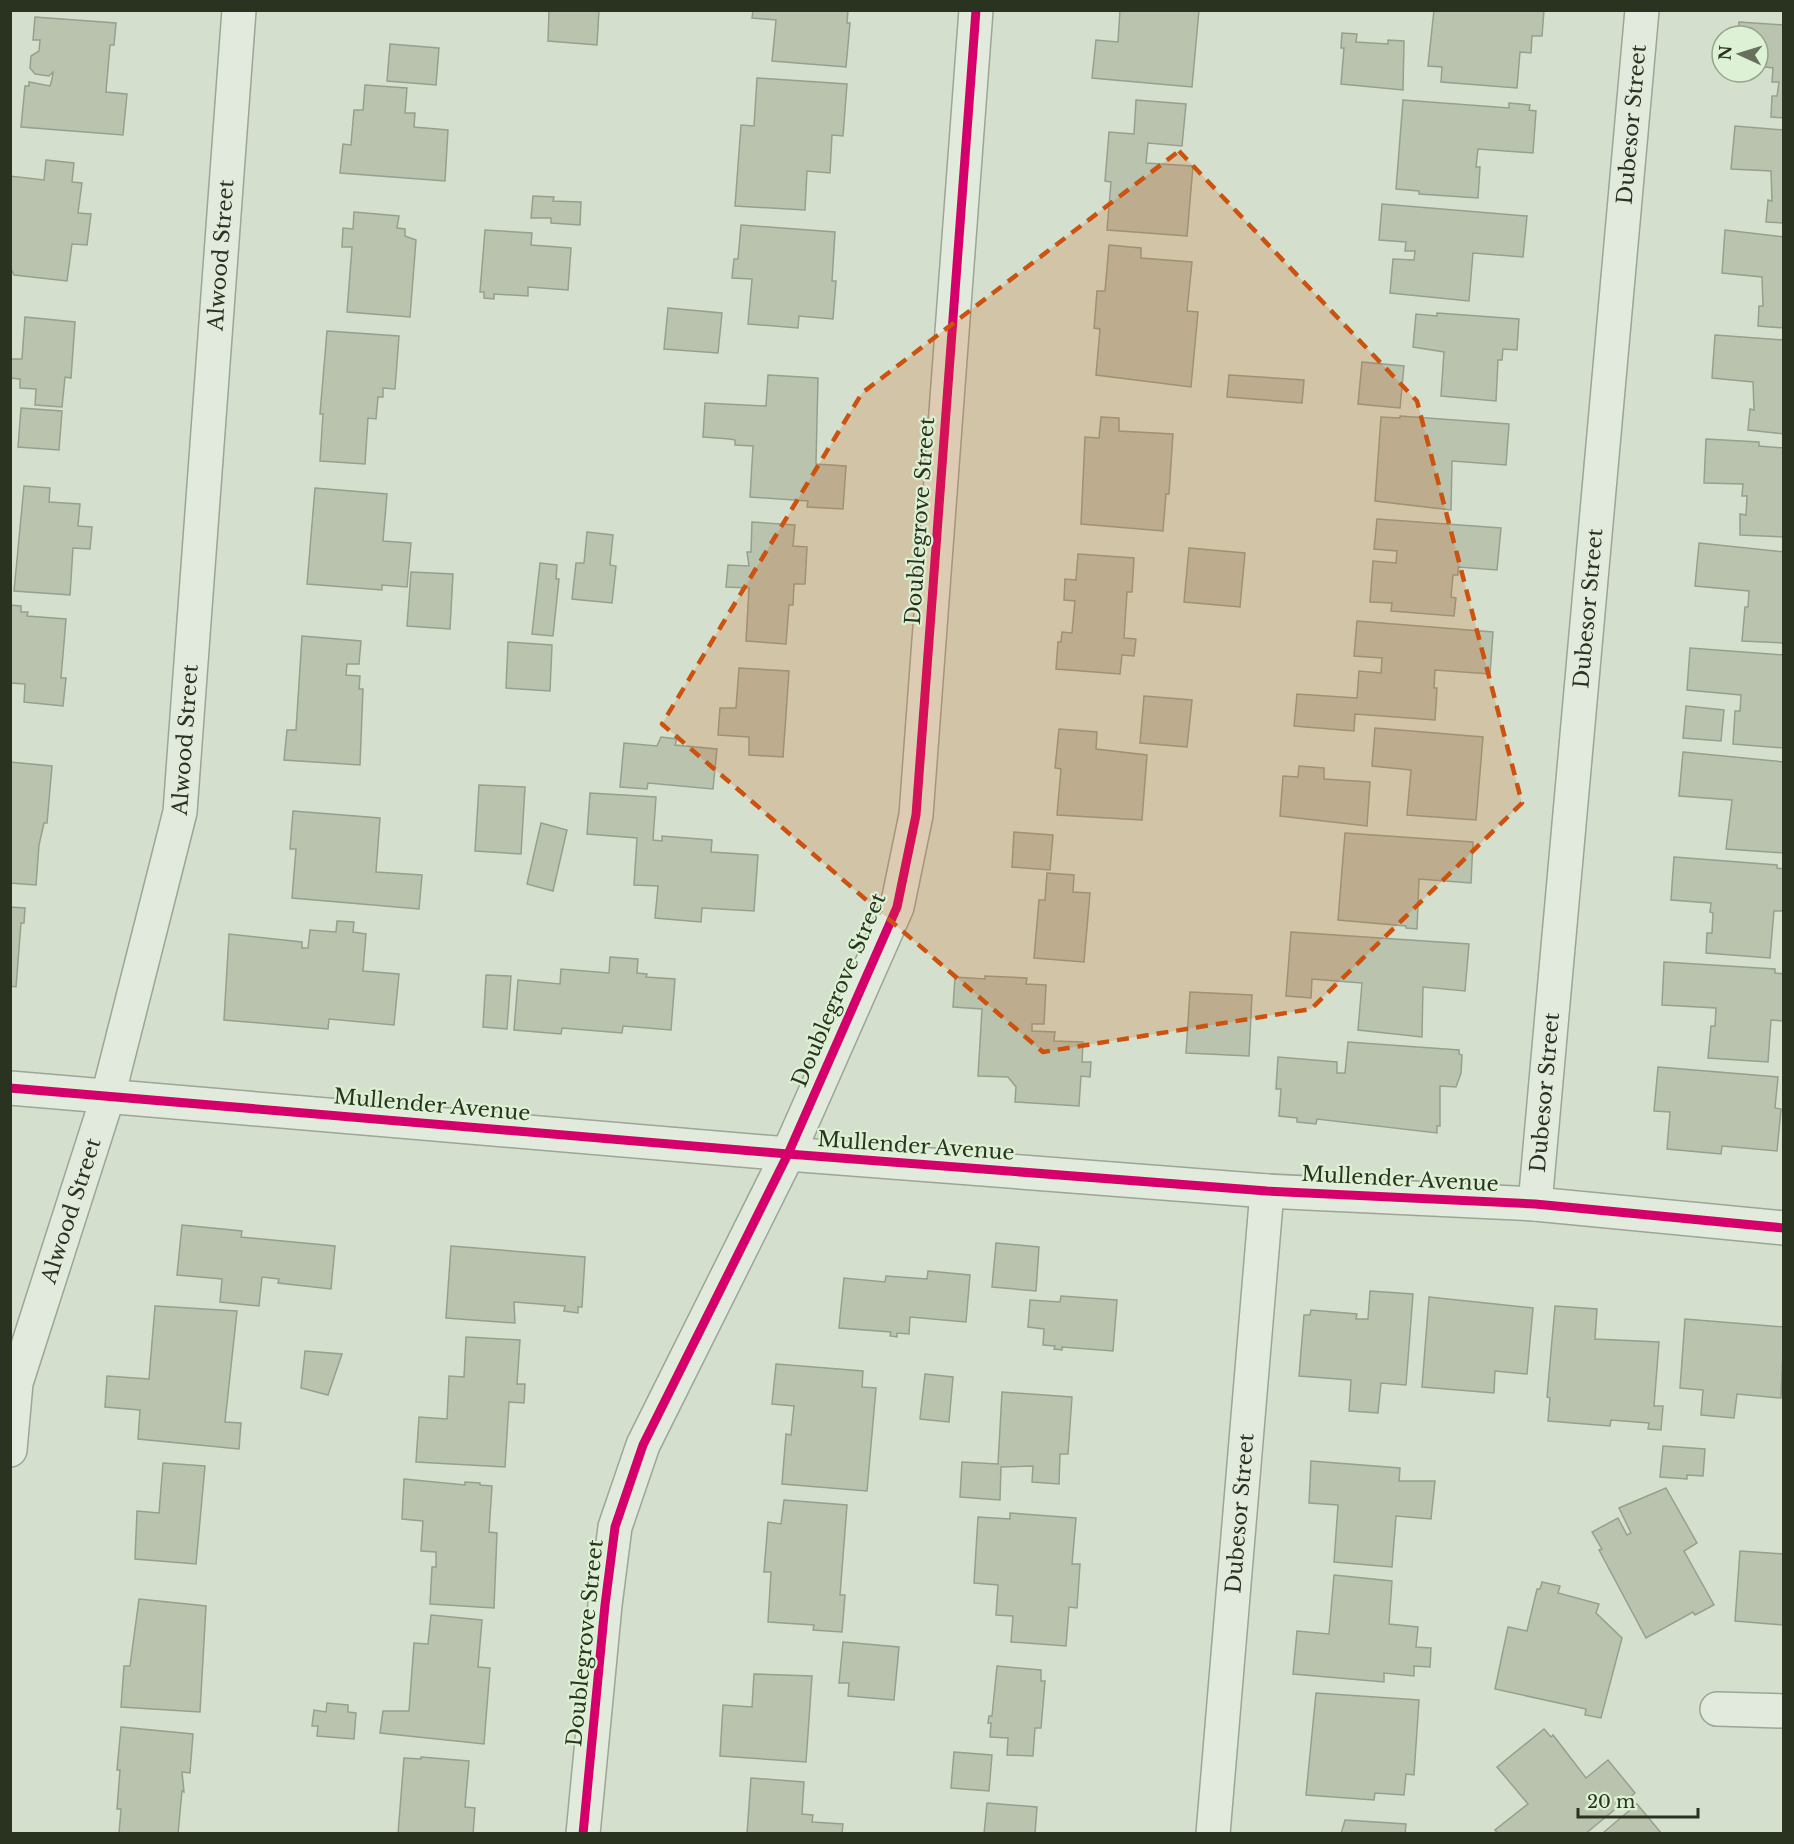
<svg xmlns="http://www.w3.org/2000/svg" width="1794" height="1844" font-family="'Libre Baskerville',serif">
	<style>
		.building { fill: #b9c3ae; stroke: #96a08d; stroke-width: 1.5 }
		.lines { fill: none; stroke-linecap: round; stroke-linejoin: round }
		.minor-casing { stroke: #9ca596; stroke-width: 36 }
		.minor { stroke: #e2e9dd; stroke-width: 33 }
		.cycleway-casing { stroke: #ddf1d4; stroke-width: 13 }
		.cycleway { stroke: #d6006c; stroke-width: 9 }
		.marked { fill: #cc530f; fill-opacity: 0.2; stroke: #cc530f; stroke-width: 4.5; stroke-dasharray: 12 8; stroke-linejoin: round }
		.labels { text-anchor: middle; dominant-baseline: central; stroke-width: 4.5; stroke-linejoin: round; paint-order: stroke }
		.street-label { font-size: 21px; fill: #2a331f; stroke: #ddf1d4 }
	</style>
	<rect width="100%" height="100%" fill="#d4e0cd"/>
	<g class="building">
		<polygon points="549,10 599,10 597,45 548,41"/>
		<polygon points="753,10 848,10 847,23 850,23 846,67 772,61 776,20 752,18"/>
		<polygon points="1120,10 1199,10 1192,87 1092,78 1096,40 1118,42"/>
		<polygon points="1434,10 1544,10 1542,36 1532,36 1531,53 1520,52 1517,88 1441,82 1442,67 1428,66"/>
		<polygon points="35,17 116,23 114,45 110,45 106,92 127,94 123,135 21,127 25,86 29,86 29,82 50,86 52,79 53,72 49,76 35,74 30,68 31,56 39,51 40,40 33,40"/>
		<polygon points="1739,22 1784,25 1784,118 1771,117 1772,96 1777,96 1779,82 1772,82 1773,68 1758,66 1758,36 1738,36"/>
		<polygon points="1342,33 1357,34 1356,42 1388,44 1388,40 1404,41 1403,90 1341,84 1344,48 1341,48"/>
		<polygon points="390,44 439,48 436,85 387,81"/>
		<polygon points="757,78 847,84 843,136 832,135 830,173 807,171 805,210 735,206 741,125 754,126"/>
		<polygon points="365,85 407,88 405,113 415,113 414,127 448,130 445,181 340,173 343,144 351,145 354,110 363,110"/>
		<polygon points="1136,100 1186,104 1182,146 1148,143 1146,163 1193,166 1187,236 1107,230 1111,182 1105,181 1109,132 1134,134"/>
		<polygon points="1403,100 1509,108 1509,103 1530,105 1529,110 1536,111 1533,153 1478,149 1476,167 1480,167 1478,198 1419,194 1419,191 1396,189"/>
		<polygon points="1735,126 1784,130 1784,223 1766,222 1768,200 1772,201 1771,171 1731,169"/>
		<polygon points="46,160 74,163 72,182 82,183 78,213 91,214 87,245 72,244 67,281 14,275 10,267 10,176 44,180"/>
		<polygon points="533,196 554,197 553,201 581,202 580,225 551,223 551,218 531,218"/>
		<polygon points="1382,204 1527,216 1523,257 1473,253 1469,301 1390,293 1393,259 1414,260 1415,251 1405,251 1406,242 1379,240"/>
		<polygon points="354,212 399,216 397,228 405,229 405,236 416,240 410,317 347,312 352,247 342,247 343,228 353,229"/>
		<polygon points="741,225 835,232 832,281 836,281 833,319 799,316 798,328 748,324 752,279 732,278 734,259 738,259"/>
		<polygon points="485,230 532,233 531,245 571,248 568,290 528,287 528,296 494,294 494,299 484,298 484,292 480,292"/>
		<polygon points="1725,230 1784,237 1784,328 1758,326 1759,306 1763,306 1762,277 1722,273"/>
		<polygon points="1109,245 1141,248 1141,258 1192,262 1187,311 1198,312 1191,387 1096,375 1100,329 1094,328 1097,291 1105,291"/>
		<polygon points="668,308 722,313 718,353 664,349"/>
		<polygon points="1437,313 1519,319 1517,350 1503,349 1502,360 1498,360 1496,401 1441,396 1444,352 1413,347 1416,314 1437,316"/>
		<polygon points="25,317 75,322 71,378 65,377 62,407 35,405 36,389 20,388 20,379 10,378 10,359 22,359"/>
		<polygon points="327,331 399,336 395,389 383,388 383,397 378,397 376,419 368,418 365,464 320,461 323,414 320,414"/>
		<polygon points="1715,335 1784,340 1784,434 1748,430 1750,409 1754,410 1753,382 1712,378"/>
		<polygon points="1362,362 1404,366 1400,408 1358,404"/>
		<polygon points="768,375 818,378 816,464 846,466 843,509 807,507 808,501 750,497 753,446 735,445 735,440 730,439 703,437 705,403 766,406"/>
		<polygon points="1229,375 1304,380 1302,403 1227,397"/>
		<polygon points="21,408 62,411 59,450 18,447"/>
		<polygon points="1400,416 1509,424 1506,465 1452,461 1451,510 1375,501 1381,417 1400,418"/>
		<polygon points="1101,417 1119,418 1119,431 1173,434 1169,494 1166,494 1163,531 1081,524 1085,437 1099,438"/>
		<polygon points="1706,439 1759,442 1759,446 1784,448 1784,537 1740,535 1740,514 1746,515 1747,496 1742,496 1743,484 1704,483"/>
		<polygon points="24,486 50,488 49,502 80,504 78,526 92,527 90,549 73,548 70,595 14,591"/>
		<polygon points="315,488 387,494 383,541 411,543 407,587 382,585 382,590 307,584"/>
		<polygon points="1377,519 1501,528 1497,570 1458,567 1458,575 1453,575 1451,597 1456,598 1454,616 1391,611 1392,603 1370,602 1373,561 1396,563 1397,551 1374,549"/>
		<polygon points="752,522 795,525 793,546 807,547 805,584 794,584 793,605 789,605 786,644 746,641 749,588 726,587 728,565 749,566 747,552 751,552"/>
		<polygon points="587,532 613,535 610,565 616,566 612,603 572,599 576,563 584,563"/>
		<polygon points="1699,543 1784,552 1784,643 1742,641 1745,607 1748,607 1749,591 1695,586"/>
		<polygon points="1189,548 1245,553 1240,607 1184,602"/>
		<polygon points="1078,554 1134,558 1132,592 1127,592 1124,638 1136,639 1134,656 1122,655 1120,674 1056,669 1058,642 1061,642 1062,632 1072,633 1075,601 1064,600 1065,579 1076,580"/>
		<polygon points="540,563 557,565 556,579 559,579 553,636 532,634"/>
		<polygon points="411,572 453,574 450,629 407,626"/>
		<polygon points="10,605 21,606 21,612 28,612 27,616 66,619 61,678 66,678 63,706 24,702 25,684 10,683"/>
		<polygon points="1357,621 1493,632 1490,674 1435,670 1434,688 1437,688 1435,720 1355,714 1354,731 1294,726 1297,694 1357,698 1359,671 1381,673 1382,658 1354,656"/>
		<polygon points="302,636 361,641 359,664 347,664 346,675 360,676 359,689 363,689 360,765 284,760 287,730 296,730"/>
		<polygon points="508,642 552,645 550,691 506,688"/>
		<polygon points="1690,648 1784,655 1784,748 1733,744 1735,711 1740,711 1741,695 1687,690"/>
		<polygon points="739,668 789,671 783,757 749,755 749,737 718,735 720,708 736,708"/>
		<polygon points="1144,696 1192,700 1187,747 1140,743"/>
		<polygon points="1686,706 1724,710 1721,741 1683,738"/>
		<polygon points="1375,728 1483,737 1476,820 1407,815 1411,770 1372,766"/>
		<polygon points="1059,729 1097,732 1096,749 1147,755 1142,820 1057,815 1061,769 1055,768"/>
		<polygon points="661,737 677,739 675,745 717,749 713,789 648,783 647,789 620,787 624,743 657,746"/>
		<polygon points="1683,752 1784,762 1784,853 1726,849 1732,800 1679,796"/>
		<polygon points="10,762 52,766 47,823 44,823 39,845 36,885 10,883"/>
		<polygon points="1299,766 1324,768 1324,779 1370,782 1367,826 1280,816 1283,776 1298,777"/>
		<polygon points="479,785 525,787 521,854 475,851"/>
		<polygon points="590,793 656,797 653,840 662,841 662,836 712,840 711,852 758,855 754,911 702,908 701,922 655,918 658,886 634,885 637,838 587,834"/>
		<polygon points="293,811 380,818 376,872 422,875 419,909 292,898 296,849 290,849"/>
		<polygon points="541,823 567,830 553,891 527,884"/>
		<polygon points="1014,832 1053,835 1050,870 1012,867"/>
		<polygon points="1345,833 1473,842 1471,883 1419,879 1417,929 1406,928 1406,926 1338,920"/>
		<polygon points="1674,857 1777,865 1777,868 1784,869 1784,911 1774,911 1770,958 1706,953 1707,933 1712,933 1713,913 1710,912 1711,903 1671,900"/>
		<polygon points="1047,873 1074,875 1073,892 1090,893 1084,962 1034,958 1039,900 1045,900"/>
		<polygon points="10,907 25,908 24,923 21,923 16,987 10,986"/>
		<polygon points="337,921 354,922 353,932 366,934 363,971 399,974 394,1025 329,1019 328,1029 224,1020 229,934 302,942 302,948 308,948 310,930 336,932"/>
		<polygon points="1291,932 1469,944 1465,991 1423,987 1422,1037 1358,1030 1362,983 1312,979 1311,998 1286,996"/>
		<polygon points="610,957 638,959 637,973 647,974 646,977 675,979 671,1030 623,1026 622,1033 562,1028 561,1034 514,1030 518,980 560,984 561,969 609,973"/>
		<polygon points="1664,962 1775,969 1775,973 1784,974 1784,1021 1771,1020 1768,1062 1708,1058 1711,1026 1715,1026 1716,1008 1662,1005"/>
		<polygon points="486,975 511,976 507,1029 483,1027"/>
		<polygon points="985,976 1027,978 1026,984 1046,985 1044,1024 1032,1024 1032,1031 1055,1032 1054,1041 1083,1042 1082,1062 1091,1062 1090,1077 1081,1076 1079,1106 1015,1102 1016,1087 1008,1077 978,1076 982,1009 953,1007 955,977 985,979"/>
		<polygon points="1190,992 1252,995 1249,1056 1186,1053"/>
		<polygon points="1348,1042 1459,1050 1459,1054 1462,1055 1461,1073 1456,1087 1440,1086 1440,1126 1437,1126 1437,1133 1317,1119 1316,1124 1297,1122 1297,1118 1279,1116 1281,1089 1276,1089 1278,1057 1337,1062 1337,1073 1345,1073"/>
		<polygon points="1658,1067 1778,1077 1775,1108 1781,1109 1777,1151 1722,1146 1721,1154 1667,1149 1670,1112 1654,1111"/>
		<polygon points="182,1225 242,1231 241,1237 335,1246 331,1289 278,1283 279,1279 262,1277 259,1306 220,1302 222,1279 177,1275"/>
		<polygon points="996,1243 1039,1247 1036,1291 992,1287"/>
		<polygon points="451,1246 585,1257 582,1307 578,1307 578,1313 564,1311 565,1306 514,1302 515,1323 446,1318"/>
		<polygon points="928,1271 970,1275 966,1322 910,1317 909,1334 897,1333 897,1337 890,1336 891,1332 839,1328 844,1278 885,1282 886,1276 927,1279"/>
		<polygon points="1370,1291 1413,1294 1406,1385 1381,1383 1378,1413 1349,1411 1351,1380 1299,1376 1304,1315 1310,1315 1311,1310 1357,1314 1356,1319 1368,1319"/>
		<polygon points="1061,1296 1117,1300 1113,1351 1062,1347 1062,1350 1054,1349 1055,1346 1043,1345 1044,1329 1028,1327 1030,1300 1060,1302"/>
		<polygon points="1429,1297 1533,1308 1527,1374 1495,1371 1494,1393 1422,1387"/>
		<polygon points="155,1306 237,1311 225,1422 241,1423 239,1449 138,1439 140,1410 105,1407 107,1376 149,1379"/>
		<polygon points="1555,1306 1597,1309 1595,1339 1659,1342 1654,1406 1663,1406 1661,1430 1648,1429 1649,1423 1611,1420 1610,1426 1548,1421 1550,1398 1547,1397"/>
		<polygon points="1685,1319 1784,1327 1781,1398 1737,1394 1734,1418 1701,1415 1703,1390 1680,1388"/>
		<polygon points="466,1337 520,1340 517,1384 525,1384 524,1403 509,1402 505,1467 416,1462 419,1417 447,1419 449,1376 464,1377"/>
		<polygon points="305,1351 342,1354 328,1395 301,1388"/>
		<polygon points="776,1364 863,1371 862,1387 876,1388 867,1491 782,1484 786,1434 791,1435 794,1406 772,1404"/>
		<polygon points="925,1374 953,1377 949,1422 920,1419"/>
		<polygon points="1002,1392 1072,1397 1068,1454 1060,1454 1059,1484 1032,1482 1033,1466 1001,1467 1000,1500 960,1497 962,1462 998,1464"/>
		<polygon points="1663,1446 1705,1449 1703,1476 1687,1475 1687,1479 1660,1477"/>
		<polygon points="1311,1461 1400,1468 1399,1481 1435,1481 1431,1519 1396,1516 1392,1567 1334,1562 1338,1505 1309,1503"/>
		<polygon points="163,1463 205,1466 196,1564 135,1559 137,1511 159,1513"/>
		<polygon points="404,1479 465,1485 465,1482 480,1483 480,1485 492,1486 489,1532 497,1533 494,1608 430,1604 432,1567 436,1567 436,1552 421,1551 423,1521 402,1519"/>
		<polygon points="1666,1488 1697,1543 1684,1551 1714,1605 1695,1615 1693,1612 1646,1638 1599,1550 1602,1549 1592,1532 1618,1518 1627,1535 1631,1533 1619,1508"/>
		<polygon points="784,1500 847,1505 840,1595 845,1595 842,1632 813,1630 814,1625 768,1622 771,1572 764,1572 768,1522 781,1524"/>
		<polygon points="1010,1513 1076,1518 1072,1564 1080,1564 1077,1608 1069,1607 1066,1646 1011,1642 1013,1616 996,1615 998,1585 974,1583 978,1517 1010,1519"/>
		<polygon points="1740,1551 1784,1554 1784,1625 1735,1621"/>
		<polygon points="1334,1575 1392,1581 1389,1624 1418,1627 1416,1647 1431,1648 1430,1667 1414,1666 1414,1676 1384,1673 1384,1682 1293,1674 1297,1631 1329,1634"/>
		<polygon points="1542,1582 1560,1586 1558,1593 1599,1604 1596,1613 1622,1638 1601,1718 1585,1715 1586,1709 1495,1689 1508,1627 1527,1631 1537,1589 1540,1589"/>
		<polygon points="139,1599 206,1606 200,1712 121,1707 124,1666 130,1666"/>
		<polygon points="431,1615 482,1620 478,1667 490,1668 484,1744 380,1733 383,1711 409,1711 414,1643 428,1644"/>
		<polygon points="843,1642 899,1647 894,1700 848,1696 849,1683 839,1683"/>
		<polygon points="997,1666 1041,1670 1041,1681 1045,1681 1041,1728 1035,1728 1033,1756 1007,1755 1008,1738 990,1737 991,1723 988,1723 989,1716 992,1716"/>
		<polygon points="754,1674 812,1676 806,1762 720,1756 723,1705 752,1707"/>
		<polygon points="1316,1693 1419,1700 1414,1775 1406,1774 1404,1795 1375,1793 1374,1800 1306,1795"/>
		<polygon points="327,1703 348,1705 348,1712 356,1713 354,1739 317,1736 318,1726 312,1726 314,1710 326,1712"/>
		<polygon points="121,1727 193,1734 190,1773 182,1772 184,1792 182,1791 178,1834 119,1834 121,1809 117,1809 120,1770 117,1770"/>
		<polygon points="1544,1729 1551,1737 1553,1735 1586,1778 1608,1760 1635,1793 1585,1834 1498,1834 1495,1830 1528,1804 1497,1767"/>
		<polygon points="954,1752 992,1755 989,1791 951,1788"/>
		<polygon points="421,1757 469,1761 465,1807 475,1808 473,1834 398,1834 404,1758 421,1759"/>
		<polygon points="751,1778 804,1782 802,1814 813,1815 812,1822 843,1824 842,1834 747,1834"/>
		<polygon points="987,1803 1037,1807 1035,1834 984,1834"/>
		<polygon points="1637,1804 1662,1834 1604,1834 1604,1832"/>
		<polygon points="1345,1820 1406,1824 1405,1834 1341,1834"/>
	</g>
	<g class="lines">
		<defs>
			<g id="minor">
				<polyline points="10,1088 788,1154 1267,1191 1535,1204 1784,1228"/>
				<path id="s1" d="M 1535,1204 L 1642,10"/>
				<path id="s2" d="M 10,1450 L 16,1383 L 108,1096 L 180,812 L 239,10"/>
				<polyline points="1717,1709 1784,1711"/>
				<polyline points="583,1834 605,1605 615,1527 643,1445 788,1154 897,907 916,815 976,10"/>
				<path id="s3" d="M 1213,1834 L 1267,1191"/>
			</g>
		</defs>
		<use href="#minor" class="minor-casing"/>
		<use href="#minor" class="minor"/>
		<defs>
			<g id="cycleway">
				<polyline points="10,1088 788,1154 1267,1191 1535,1204 1784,1228"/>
				<polyline points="583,1834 605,1605 615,1527 643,1445 788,1154 897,907 916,815 976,10"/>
			</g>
		</defs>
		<use href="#cycleway" class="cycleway-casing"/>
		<use href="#cycleway" class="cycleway"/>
	</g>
	<path class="marked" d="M 1179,151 L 1417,401 L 1522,803 L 1311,1009 L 1043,1052 L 662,724 L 862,393 Z"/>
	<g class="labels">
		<g class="street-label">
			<text stroke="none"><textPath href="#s1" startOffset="1084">Dubesor Street</textPath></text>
			<text stroke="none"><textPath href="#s2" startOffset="1220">Alwood Street</textPath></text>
			<text transform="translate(920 521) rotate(-86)">Doublegrove Street</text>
			<text stroke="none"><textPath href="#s1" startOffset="598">Dubesor Street</textPath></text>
			<text stroke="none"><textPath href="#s2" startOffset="734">Alwood Street</textPath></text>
			<text transform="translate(839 990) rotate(-67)">Doublegrove Street</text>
			<text stroke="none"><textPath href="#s1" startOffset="112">Dubesor Street</textPath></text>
			<text transform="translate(432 1105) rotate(5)">Mullender Avenue</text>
			<text transform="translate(916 1146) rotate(4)">Mullender Avenue</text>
			<text transform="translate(1400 1179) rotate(3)">Mullender Avenue</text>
			<text stroke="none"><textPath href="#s2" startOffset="248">Alwood Street</textPath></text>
			<text stroke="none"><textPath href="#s3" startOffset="322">Dubesor Street</textPath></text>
			<text transform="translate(585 1643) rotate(-84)">Doublegrove Street</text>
		</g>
	</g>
	<rect width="1794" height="1844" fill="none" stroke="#2a331f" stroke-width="24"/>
	<g transform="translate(1740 54) rotate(274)"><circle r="28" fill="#ddf1d4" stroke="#95a58c" stroke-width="1.5"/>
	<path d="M0-4.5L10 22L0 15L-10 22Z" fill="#66705c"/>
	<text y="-9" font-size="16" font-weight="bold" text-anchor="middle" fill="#2a331f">N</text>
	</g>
	<path d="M1578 1808v9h120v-9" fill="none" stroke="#2a331f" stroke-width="3"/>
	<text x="1587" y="1808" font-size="18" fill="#2a331f" stroke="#ddf1d4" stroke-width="4.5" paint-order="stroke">20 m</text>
</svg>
